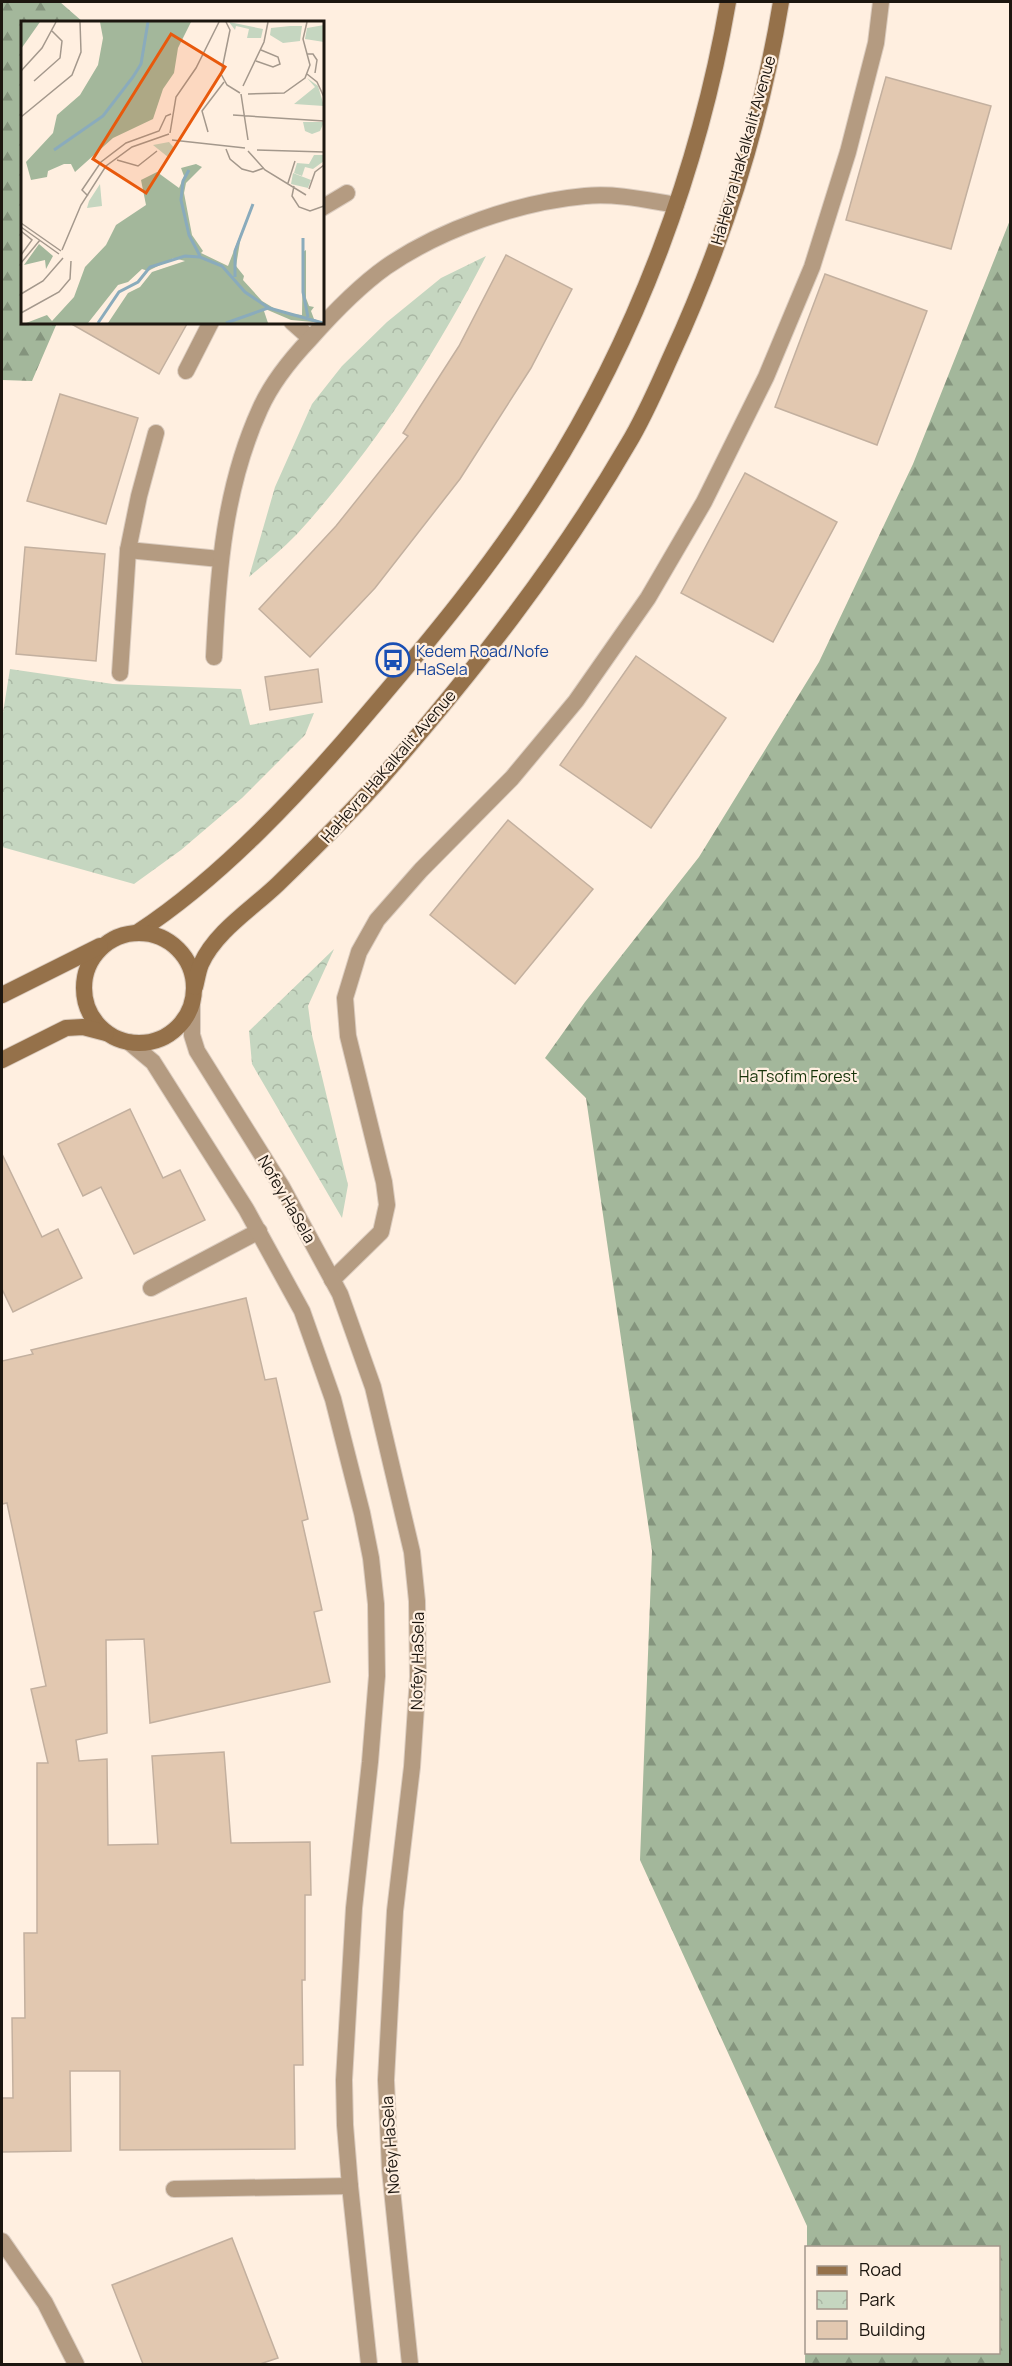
<svg xmlns="http://www.w3.org/2000/svg" width="1012" height="2366" font-family="Manrope,sans-serif">
	<style>
		.forest { fill: url(#forest-firs) }
		.park { fill: url(#park-crowns) }
		.building { fill: #e2c8b0; stroke: #c3b09f; stroke-width: 1.5 }
		.lines { fill: none; stroke-linecap: round; stroke-linejoin: round }
		.service-casing { stroke: #dbccbf; stroke-width: 18 }
		.minor-casing { stroke: #dbccbf; stroke-width: 18 }
		.tertiary-casing { stroke: #dbccbf; stroke-width: 18 }
		.secondary-casing { stroke: #dbccbf; stroke-width: 18 }
		.service { stroke: #b49b81; stroke-width: 16 }
		.minor { stroke: #b49b81; stroke-width: 16 }
		.tertiary { stroke: #b49b81; stroke-width: 16 }
		.secondary { stroke: #95714a; stroke-width: 16 }
		.labels { text-anchor: middle; dominant-baseline: central; stroke-width: 4.5; stroke-linejoin: round; paint-order: stroke }
		.street-label { font-size: 16px; fill: #1c160f; stroke: #ffefe0 }
		.transit-label { font-size: 16px; fill: #164399; stroke: #ffefe0; text-anchor: start }
		.park-label { font-size: 16px; fill: #173309; stroke: #ffefe0 }
		.inset-river { fill: none; stroke: #8aabbc; stroke-width: 3 }
		.inset-road { fill: none; stroke: #a4988c; stroke-width: 1.5 }
		.view { fill: #e8590c; fill-opacity: 0.15; stroke: #e8590c; stroke-width: 3 }
		.inset-edge { fill: none; stroke: #1c160f; stroke-width: 3 }
	</style>
	<defs>
		<pattern id="forest-firs" width="22" height="20" patternUnits="userSpaceOnUse" patternTransform="scale(1.5)"><rect width="22" height="20" fill="#a3b79b"/><path d="M5 1l3.5 6h-7zM16 11l3.5 6h-7z" fill="#84947d"/></pattern>
		<pattern id="park-crowns" width="20" height="18" patternUnits="userSpaceOnUse" patternTransform="scale(1.5)"><rect width="20" height="18" fill="#c5d6c0"/><path d="M2 6a3 3 0 1 1 6 0M12 15a3 3 0 1 1 6 0" fill="none" stroke="#a9b7a4"/></pattern>
	</defs>
	<rect width="100%" height="100%" fill="#ffefe0"/>
	<g class="forest">
		<polygon points="2,2 60,2 83,22 22,22 22,322 57,323 32,381 2,380"/>
		<polygon points="1010,220 1010,2364 805,2364 806,2271 806,2352 998,2352 998,2248 807,2247 807,2226 640,1860 652,1551 586,1098 545,1058 585,1002 699,857 819,662 913,464"/>
	</g>
	<g class="park">
		<path d="M 486,256 C 436,354 371,453 297,534 C 282,550 265,563 249,577 L 275,487 L 312,404 L 342,366 L 387,322 L 441,278 Z"/>
		<polygon points="10,669 113,684 241,689 250,725 314,713 305,735 242,798 181,850 134,884 2,847 2,719"/>
		<polygon points="334,949 308,1006 312,1035 348,1185 342,1218 252,1064 249,1031"/>
	</g>
	<g class="building">
		<polygon points="886,77 991,106 951,249 846,220"/>
		<polygon points="506,255 572,289 531,368 460,479 375,588 310,657 259,609 336,526 408,436 403,433 459,346"/>
		<polygon points="825,274 927,311 877,445 775,407"/>
		<polygon points="68,322 188,322 159,374"/>
		<polygon points="60,394 138,418 106,524 27,501"/>
		<polygon points="745,473 837,522 773,642 681,593"/>
		<polygon points="25,547 105,554 96,661 16,654"/>
		<polygon points="636,656 726,718 651,828 560,765"/>
		<polygon points="318,669 322,702 270,710 265,677"/>
		<polygon points="508,820 593,889 515,984 430,915"/>
		<polygon points="130,1109 163,1178 180,1170 205,1220 134,1254 101,1187 83,1196 58,1144"/>
		<polygon points="2,1154 42,1237 58,1229 82,1278 13,1312 2,1289"/>
		<polygon points="246,1298 265,1380 276,1378 308,1519 302,1521 322,1610 314,1612 330,1682 150,1723 144,1639 106,1640 107,1733 76,1740 79,1761 107,1759 108,1845 158,1844 152,1756 224,1752 231,1843 310,1842 311,1895 305,1895 305,1980 302,1980 303,2065 294,2065 295,2149 120,2150 120,2071 70,2071 71,2151 2,2152 2,2098 13,2098 12,2018 25,2018 24,1933 37,1933 37,1763 48,1763 31,1689 46,1686 7,1503 2,1504 2,1361 33,1354 31,1350"/>
		<polygon points="232,2238 278,2358 260,2364 143,2364 112,2285"/>
	</g>
	<g class="lines">
		<defs>
			<g id="service">
				<polyline points="322,208 347,193"/>
				<polyline points="292,322 310,338"/>
				<polyline points="186,371 211,322"/>
				<polyline points="128,550 220,559"/>
				<polyline points="120,673 128,550 139,496 156,433"/>
				<polyline points="151,1288 259,1231"/>
				<polyline points="174,2189 350,2186"/>
			</g>
			<g id="minor">
				<path d="M 214,657 C 218,572 224,488 260,409 C 272,382 290,360 310,339 C 333,313 358,287 386,267 C 441,229 519,202 585,196 C 616,193 646,200 676,205"/>
				<polyline points="332,1280 381,1232 387,1205 384,1182 348,1036 345,998 359,952 377,920 421,870 512,778 576,701 648,598 704,502 766,377 812,267 848,152 876,43 881,2"/>
				<polyline points="2,2241 45,2303 76,2364"/>
			</g>
			<g id="tertiary">
				<polyline points="192,1004 192,1035 197,1051 282,1187 340,1294 373,1387 412,1552 417,1601 418,1677 412,1767 395,1911 386,2080 390,2170 410,2364"/>
				<polyline points="129,1042 153,1062 246,1209 302,1311 333,1399 362,1513 371,1558 376,1604 377,1676 370,1762 354,1908 344,2080 345,2125 350,2186 369,2364"/>
			</g>
			<g id="secondary">
				<path d="M 138,932 C 222,877 302,791 367,714 C 431,639 494,563 546,480 C 637,336 699,169 728,2"/>
				<circle cx="139" cy="988" r="55"/>
				<path d="M 195,987 C 197,980 198,971 201,964 C 216,931 252,909 278,884 C 314,849 351,813 384,775 C 474,671 559,563 628,444 C 645,416 658,385 672,354 C 723,243 761,123 781,2"/>
				<polyline points="2,995 100,946"/>
				<polyline points="2,1060 66,1028 83,1027 106,1033"/>
			</g>
		</defs>
		<use href="#service" class="service-casing"/>
		<use href="#minor" class="minor-casing"/>
		<use href="#tertiary" class="tertiary-casing"/>
		<use href="#secondary" class="secondary-casing"/>
		<use href="#service" class="service"/>
		<use href="#minor" class="minor"/>
		<use href="#tertiary" class="tertiary"/>
		<use href="#secondary" class="secondary"/>
	</g>
	<defs>
		<symbol id="bus-ring" viewBox="-11 -11 22 22"><circle r="9.5" fill="#ffefe0" stroke="#1a4fb4" stroke-width="1.5"/><path d="M-5-6H5V4H4V6H2V4H-2V6H-4V4H-5ZM-3.5-4V0h7V-4ZM-3.5 1.2v1.5H-2V1.2ZM2 1.2v1.5H3.5V1.2Z" fill="#1a4fb4"/></symbol>
	</defs>
	<g fill-rule="evenodd">
		<use href="#bus-ring" x="374" y="641" width="38" height="38"/>
	</g>
	<g class="labels">
		<g class="street-label">
			<text transform="translate(743 150) rotate(-74)">HaHevra HaKalkalit Avenue</text>
			<text transform="translate(388 766) rotate(-49)">HaHevra HaKalkalit Avenue</text>
			<text transform="translate(287 1199) rotate(60)">Nofey HaSela</text>
			<text transform="translate(417 1661) rotate(-89)">Nofey HaSela</text>
			<text transform="translate(390 2145) rotate(-94)">Nofey HaSela</text>
		</g>
		<g class="transit-label">
			<text x="416" y="651">Kedem Road/Nofe<tspan x="416" dy="18">HaSela</tspan></text>
		</g>
		<g class="park-label">
			<text x="798" y="1076">HaTsofim Forest</text>
		</g>
	</g>
	<g transform="translate(21 21)">
		<rect width="303" height="303" fill="#ffefe0"/>
		<path d="M 272,152 L 290,159 L 287,167 L 270,163 ZM 79,163 L 81,185 L 66,187 L 68,180 Z" fill="#c5d6c0"/>
		<path d="M 0,1 L 19,1 L 0,28 ZM 79,1 L 170,1 L 157,27 L 153,52 L 142,68 L 132,98 L 92,117 L 54,151 L 50,143 L 43,143 L 27,150 L 26,156 L 10,159 L 5,141 L 32,112 L 36,94 L 59,74 L 77,44 L 82,17 ZM 175,143 L 181,146 L 165,162 L 163,172 L 171,214 L 182,230 L 180,232 L 207,245 L 221,209 L 215,245 L 223,255 L 222,259 L 241,280 L 261,292 L 281,294 L 282,231 L 285,229 L 285,277 L 288,285 L 293,286 L 290,290 L 293,298 L 303,302 L 270,299 L 242,287 L 247,302 L 87,302 L 107,272 L 119,266 L 131,251 L 164,240 L 153,237 L 127,250 L 121,248 L 107,261 L 97,264 L 67,302 L 5,302 L 26,294 L 31,300 L 53,276 L 64,246 L 85,224 L 95,204 L 125,184 L 120,159 L 136,151 L 158,167 L 163,155 L 160,147 ZM 18,223 L 32,235 L 25,248 L 24,239 L 3,244 Z" fill="#a3b79b"/>
		<path d="M 208,1 L 242,8 L 240,17 L 226,17 L 228,8 L 215,5 L 214,9 ZM 303,4 L 303,21 L 284,18 L 286,7 ZM 269,5 L 281,5 L 279,20 L 262,22 L 249,14 L 250,7 ZM 286,57 L 297,65 L 303,85 L 273,83 L 294,66 ZM 282,101 L 303,101 L 299,110 L 291,113 L 284,110 ZM 148,121 L 154,128 L 147,136 L 132,124 ZM 293,134 L 303,134 L 303,140 L 292,148 L 284,146 L 281,155 L 273,152 L 276,142 L 288,143 Z" fill="#c5d6c0"/>
		<path class="inset-river" d="M 33,129 L 82,95 L 112,56 L 120,43 L 127,1M 168,149 L 162,160 L 160,179 L 168,214 L 179,235M 282,217 L 282,271 L 287,296M 214,256 L 214,230 L 232,183M 77,302 L 98,271 L 117,261 L 129,246 L 164,235 L 179,236 L 201,245 L 224,271 L 248,287 L 302,302M 205,302 L 247,287"/>
		<path class="inset-road" d="M 205,1 L 209,9 L 200,53 L 206,64 L 219,72M 286,33 L 292,33 L 296,39 L 294,52M 235,40 L 252,46 L 259,43 L 257,36 L 240,29M 0,50 L 21,27 L 35,1M 286,53 L 296,61 L 303,76M 13,60 L 39,37 L 41,20 L 31,10M 222,65 L 243,21 L 247,1M 220,73 L 227,119M 227,73 L 263,72 L 284,57 L 289,44 L 282,18 L 286,1M 212,94 L 303,100M 0,96 L 51,54 L 60,31 L 59,1M 187,111 L 181,90 L 203,61M 149,112 L 155,76 L 175,47 L 198,1M 151,119 L 224,127M 205,128 L 209,138 L 221,148 L 232,151 L 243,147M 236,129 L 303,131M 227,130 L 244,149 L 285,174M 96,139 L 117,145 L 136,130M 267,162 L 274,140M 273,165 L 271,175 L 278,186 L 289,190 L 303,185M 288,168 L 294,151 L 303,144M 67,175 L 61,169 L 80,141 L 105,122 L 138,110 L 145,95 L 150,93M 0,202 L 40,230M 0,206 L 38,233M 0,210 L 11,219 L 0,234M 41,229 L 60,184 L 85,145 L 111,126 L 148,113M 0,242 L 19,219M 0,273 L 22,260 L 42,237M 0,292 L 38,271 L 49,258 L 50,240"/>
		<path class="view" d="M 150,13 L 204,46 L 125,172 L 72,138 Z"/>
		<rect width="303" height="303" class="inset-edge"/>
	</g>
	<rect width="1012" height="2366" fill="none" stroke="#1c160f" stroke-width="6"/>
	<rect x="805" y="2246" width="195" height="108" fill="#ffefe0" stroke="#a4988c" stroke-width="1.5"/>
	<rect x="817" y="2266" width="30" height="9" fill="#95714a" stroke="#a4988c" stroke-width="1.5"/>
	<text x="859" y="2276" font-size="18" fill="#1c160f">Road</text>
	<rect x="817" y="2291" width="30" height="18" fill="url(#park-crowns)" stroke="#a4988c" stroke-width="1.5"/>
	<text x="859" y="2306" font-size="18" fill="#1c160f">Park</text>
	<rect x="817" y="2321" width="30" height="18" fill="#e2c8b0" stroke="#a4988c" stroke-width="1.5"/>
	<text x="859" y="2336" font-size="18" fill="#1c160f">Building</text>
</svg>
